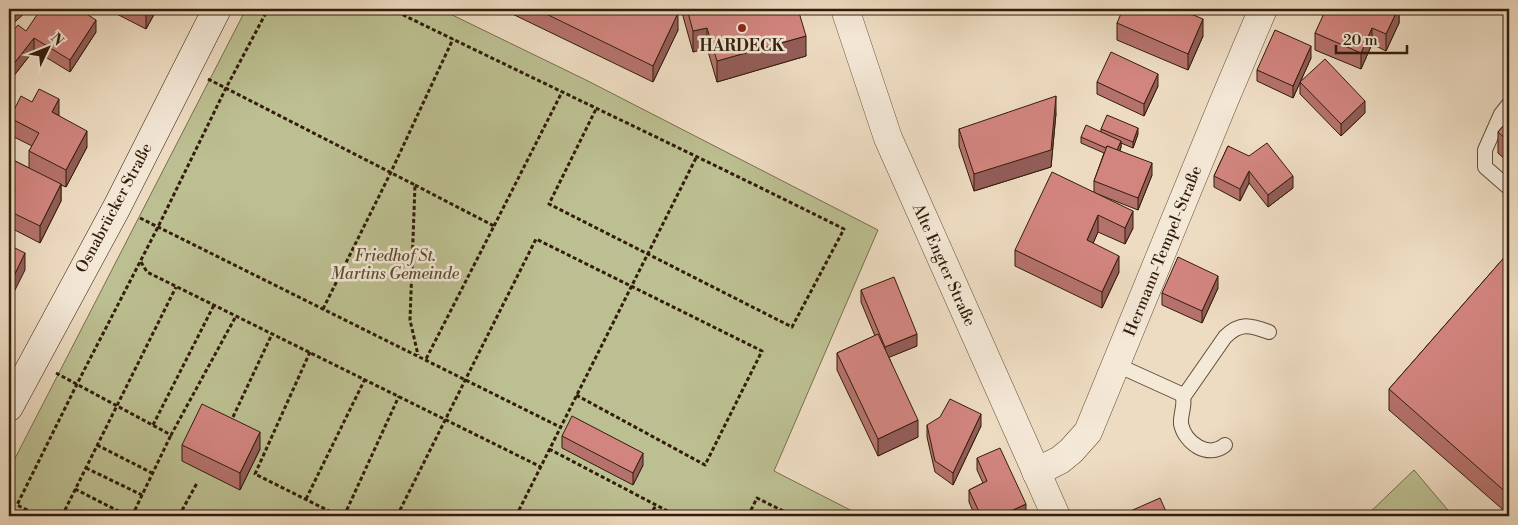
<svg xmlns="http://www.w3.org/2000/svg" width="1518" height="525" font-family="'Libre Bodoni',serif">
	<style>
		.green { fill: #bcbf91; stroke: #776e4e }
		.lines { fill: none; stroke-linecap: round; stroke-linejoin: round }
		.service-casing { stroke: #614d38; stroke-width: 16 }
		.minor-casing { stroke: #614d38; stroke-width: 29 }
		.secondary-casing { stroke: #321d0a; stroke-width: 29 }
		.path { stroke: #321d0a; stroke-width: 3; stroke-dasharray: 4 2.5; stroke-linecap: butt }
		.service { stroke: #f4e8d7; stroke-width: 14 }
		.minor { stroke: #f4e8d7; stroke-width: 28 }
		.secondary { stroke: #f4e8d7; stroke-width: 28 }
		.wall { fill: #b5726d; stroke: #321d0a }
		.shaded-wall { fill: #935d59; stroke: #321d0a }
		.building { fill: #d2857f; stroke: #321d0a }
		.poi-dot { fill: #8f2418; stroke: #f4e8d7; stroke-width: 2 }
		.labels { text-anchor: middle; dominant-baseline: central; stroke-width: 5; stroke-linejoin: round; paint-order: stroke }
		.poi-label { font-size: 16px; font-weight: bold; fill: #321d0a; stroke: #f4e8d7 }
		.street-label { font-size: 16px; fill: #321d0a; stroke: #f4e8d7 }
		.park-label { font-size: 16px; font-style: italic; fill: #5b4e32; stroke: #f4e8d7 }
	</style>
	<rect width="100%" height="100%" fill="#eedcc2"/>
	<filter id="stains"><feTurbulence type="fractalNoise" baseFrequency=".004" numOctaves="4"/><feColorMatrix values="0 0 0 0 .2 0 0 0 0 .09 0 0 0 0 .02 0 0 0 .5 -.17"/></filter>
	<radialGradient id="worn" r=".72"><stop offset=".6" stop-color="#630" stop-opacity="0"/><stop offset="1" stop-color="#630" stop-opacity=".3"/></radialGradient>
	<g class="green">
		<polygon points="246,9 440,9 588,81 878,230 774,471 862,516 9,516 9,470"/>
		<polygon points="1414,470 1453,516 1366,516"/>
	</g>
	<g class="lines">
		<defs>
			<g id="service">
				<polyline points="1509,104 1501,114 1485,150 1485,167 1509,188"/>
				<path d="M 1117,365 L 1181,394 C 1187,401 1180,414 1181,424 C 1185,443 1208,459 1225,445"/>
				<path d="M 1184,396 L 1225,337 C 1240,322 1250,325 1269,332"/>
			</g>
			<g id="minor">
				<polyline points="845,9 888,138 1056,516"/>
				<polyline points="1036,472 1060,460 1071,451 1088,432 1224,101 1263,9"/>
			</g>
			<polyline id="secondary" points="9,407 117,207 217,9"/>
		</defs>
		<use href="#service" class="service-casing"/>
		<use href="#minor" class="minor-casing"/>
		<use href="#secondary" class="secondary-casing"/>
		<g class="path">
			<path d="M 391,9 C 542,83 694,154 844,229 L 792,327 L 549,204 L 596,109"/>
			<polyline points="208,79 415,185 410,320 418,355"/>
			<polyline points="415,185 494,226 426,359"/>
			<polyline points="140,218 560,427"/>
			<polyline points="494,226 562,92"/>
			<polyline points="141,262 147,272 541,467"/>
			<polyline points="323,309 391,172 453,39"/>
			<polyline points="310,352 255,474 339,516"/>
			<polyline points="56,373 171,435 236,316"/>
			<polyline points="233,417 272,334"/>
			<polyline points="153,425 214,305"/>
			<polyline points="97,445 152,473"/>
			<polyline points="549,449 677,516"/>
			<polyline points="86,468 142,495"/>
			<polyline points="75,489 128,516"/>
			<polyline points="306,499 365,379"/>
			<polyline points="39,516 17,505 77,384 158,227 226,88 268,9"/>
			<polyline points="62,516 176,287"/>
			<polyline points="132,516 171,435"/>
			<polyline points="179,516 197,483"/>
			<polyline points="344,516 399,396"/>
			<polyline points="397,516 536,239 762,351 705,465 576,395"/>
			<polyline points="516,516 697,156"/>
			<polyline points="650,516 656,505"/>
			<polyline points="748,516 757,498 793,516"/>
		</g>
		<use href="#service" class="service"/>
		<use href="#minor" class="minor"/>
		<use href="#secondary" class="secondary"/>
	</g>
	<g class="wall">
		<polygon points="107,9 157,9 146,29"/>
		<polygon points="502,9 669,9 678,30 653,82"/>
		<polygon points="681,9 798,9 806,56 717,82 707,48 693,52"/>
		<polygon points="1399,9 1399,23 1386,51 1372,44 1361,69 1315,50 1315,33"/>
		<polygon points="1159,15 1203,36 1188,70 1117,40 1117,23"/>
		<polygon points="26,31 96,32 70,72 34,50 9,82 9,36"/>
		<polygon points="1311,58 1293,98 1257,81 1257,70"/>
		<polygon points="1097,82 1158,86 1144,116 1097,94"/>
		<polygon points="1300,82 1365,113 1341,136 1300,94"/>
		<polygon points="1056,113 1051,167 974,191 959,146 959,129"/>
		<polygon points="59,116 87,147 66,187 61,185 61,201 40,243 9,227 9,158 29,168 29,151 32,146 10,135 10,118"/>
		<polygon points="1509,119 1509,163 1498,153 1498,132"/>
		<polygon points="1101,129 1138,134 1133,148 1121,143 1121,147 1120,151 1152,175 1138,210 1095,193 1133,228 1125,244 1098,232 1093,243 1119,272 1102,308 1015,266 1015,250 1094,192 1094,181 1104,153 1081,143 1081,137 1101,132"/>
		<polygon points="1228,146 1293,188 1268,207 1249,183 1240,201 1214,187 1214,176"/>
		<polygon points="1509,252 1509,515 1389,410 1389,389"/>
		<polygon points="1218,288 1202,323 1162,305 1162,293"/>
		<polygon points="861,290 917,346 889,357 918,437 878,456 837,370 837,353 875,336 861,302"/>
		<polygon points="927,425 981,426 953,485 935,472 927,437"/>
		<polygon points="562,436 643,465 633,485 562,448"/>
		<polygon points="182,445 260,449 240,490 182,461"/>
		<polygon points="977,458 1026,516 975,516 969,502 969,490 983,483 977,470"/>
	</g>
	<g class="shaded-wall">
		<polygon points="16,9 25,9 25,13 9,27 9,16"/>
		<polygon points="149,9 157,9 146,29 146,13"/>
		<polygon points="1398,9 1399,9 1399,23 1386,51 1386,34"/>
		<polygon points="678,13 678,30 653,82 653,66"/>
		<polygon points="1203,19 1203,36 1188,70 1188,54"/>
		<polygon points="96,20 96,32 70,72 70,60"/>
		<polygon points="707,28 707,48 693,52 693,31"/>
		<polygon points="1372,28 1372,44 1361,69 1361,53"/>
		<polygon points="806,36 806,56 717,82 717,61"/>
		<polygon points="34,38 34,50 9,82 9,70"/>
		<polygon points="1311,46 1311,58 1293,98 1293,86"/>
		<polygon points="1158,74 1158,86 1144,116 1144,104"/>
		<polygon points="1056,96 1056,113 1051,167 974,191 974,174"/>
		<polygon points="59,99 59,116 52,112"/>
		<polygon points="1365,101 1365,113 1341,136 1341,124"/>
		<polygon points="1138,128 1138,134 1133,148 1133,142"/>
		<polygon points="87,131 87,147 66,187 66,170"/>
		<polygon points="1121,141 1121,147 1116,159 1116,152"/>
		<polygon points="1152,163 1152,175 1138,210 1138,198"/>
		<polygon points="1249,171 1249,183 1240,201 1240,189"/>
		<polygon points="1293,176 1293,188 1268,207 1268,195"/>
		<polygon points="61,184 61,201 40,243 40,226"/>
		<polygon points="1133,211 1133,228 1125,244 1125,228"/>
		<polygon points="1098,215 1098,232 1087,257 1087,240"/>
		<polygon points="25,253 25,270 9,302 9,286"/>
		<polygon points="1119,256 1119,272 1102,308 1102,292"/>
		<polygon points="1218,276 1218,288 1202,323 1202,311"/>
		<polygon points="917,334 917,346 885,359 885,347"/>
		<polygon points="981,414 981,426 953,485 953,473"/>
		<polygon points="918,420 918,437 878,456 878,439"/>
		<polygon points="260,432 260,449 240,490 240,473"/>
		<polygon points="643,453 643,465 633,485 633,473"/>
		<polygon points="1026,504 1026,516 1000,516"/>
	</g>
	<g class="building">
		<polygon points="9,9 16,9 9,16"/>
		<polygon points="41,9 79,9 96,20 70,60 34,38 9,70 9,36 18,25 26,31"/>
		<polygon points="139,9 149,9 146,13"/>
		<polygon points="536,9 669,9 678,13 653,66"/>
		<polygon points="687,9 798,9 806,36 717,61 707,28 693,31"/>
		<polygon points="1123,9 1145,9 1159,15 1162,9 1179,9 1203,19 1188,54 1117,23"/>
		<polygon points="1326,9 1398,9 1386,34 1372,28 1361,53 1315,33"/>
		<polygon points="1275,30 1311,46 1293,86 1257,70"/>
		<polygon points="1111,52 1158,74 1144,104 1097,82"/>
		<polygon points="1325,59 1365,101 1341,124 1300,82"/>
		<polygon points="39,89 59,99 52,112 87,131 66,170 29,151 39,133 10,118 21,96 32,102"/>
		<polygon points="1056,96 1051,150 974,174 959,129"/>
		<polygon points="1107,115 1138,128 1133,142 1101,129"/>
		<polygon points="1509,119 1509,142 1498,132"/>
		<polygon points="1086,125 1121,141 1117,150 1107,146 1106,148 1081,137"/>
		<polygon points="1267,143 1293,176 1268,195 1249,171 1240,189 1214,176 1228,146 1249,156"/>
		<polygon points="1107,146 1152,163 1138,198 1094,181"/>
		<polygon points="9,158 61,184 40,226 9,211 9,204 15,191 9,188"/>
		<polygon points="1052,172 1133,211 1125,228 1098,215 1087,240 1119,256 1102,292 1015,250"/>
		<polygon points="9,245 25,253 9,286"/>
		<polygon points="1509,252 1509,495 1389,389"/>
		<polygon points="1178,257 1218,276 1202,311 1162,293"/>
		<polygon points="894,277 917,334 885,347 861,290"/>
		<polygon points="878,334 918,420 878,439 837,353"/>
		<polygon points="950,399 981,414 953,473 935,461 927,425 940,417"/>
		<polygon points="202,404 260,432 240,473 182,445"/>
		<polygon points="572,416 643,453 633,473 562,436"/>
		<polygon points="1000,448 1026,504 1000,516 981,516 969,490 987,481 977,458"/>
		<polygon points="1160,498 1168,516 1128,516 1126,513"/>
	</g>
	<circle class="poi-dot" cx="742" cy="28" r="5"/>
	<g class="labels">
		<g class="poi-label">
			<text x="742" y="46">HARDECK</text>
		</g>
		<g class="street-label">
			<text transform="translate(114 208) rotate(-62)">Osnabrücker Straße</text>
			<text transform="translate(1163 251) rotate(-68)">Hermann-Tempel-Straße</text>
			<text transform="translate(944 265) rotate(66)">Alte Engter Straße</text>
		</g>
		<g class="park-label">
			<text x="395" y="256">Friedhof St.<tspan x="395" dy="18">Martins Gemeinde</tspan></text>
		</g>
	</g>
	<rect width="1518" height="525" fill="none" stroke="#eedcc2" stroke-width="30"/>
	<rect x="10" y="10" width="1498" height="505" fill="none" stroke="#321d0a" stroke-width="2.5"/>
	<rect x="15" y="15" width="1488" height="495" fill="none" stroke="#321d0a"/>
	<g transform="translate(48 48) rotate(47)" stroke="#f4e8d7" stroke-width="4" paint-order="stroke">
	<path d="M0-4L9 19L0 12L-9 19Z" fill="#321d0a"/>
	<text y="-8" font-size="14" font-weight="bold" text-anchor="middle" fill="#321d0a">N</text>
	</g>
	<path d="M1336 45v8h71v-8" fill="none" stroke="#321d0a" stroke-width="2.5"/>
	<text x="1343" y="45" font-size="15" fill="#321d0a" stroke="#f4e8d7" stroke-width="4" paint-order="stroke">20 m</text>
	<rect width="100%" height="100%" filter="url(#stains)"/>
	<rect width="100%" height="100%" fill="url(#worn)"/>
</svg>
